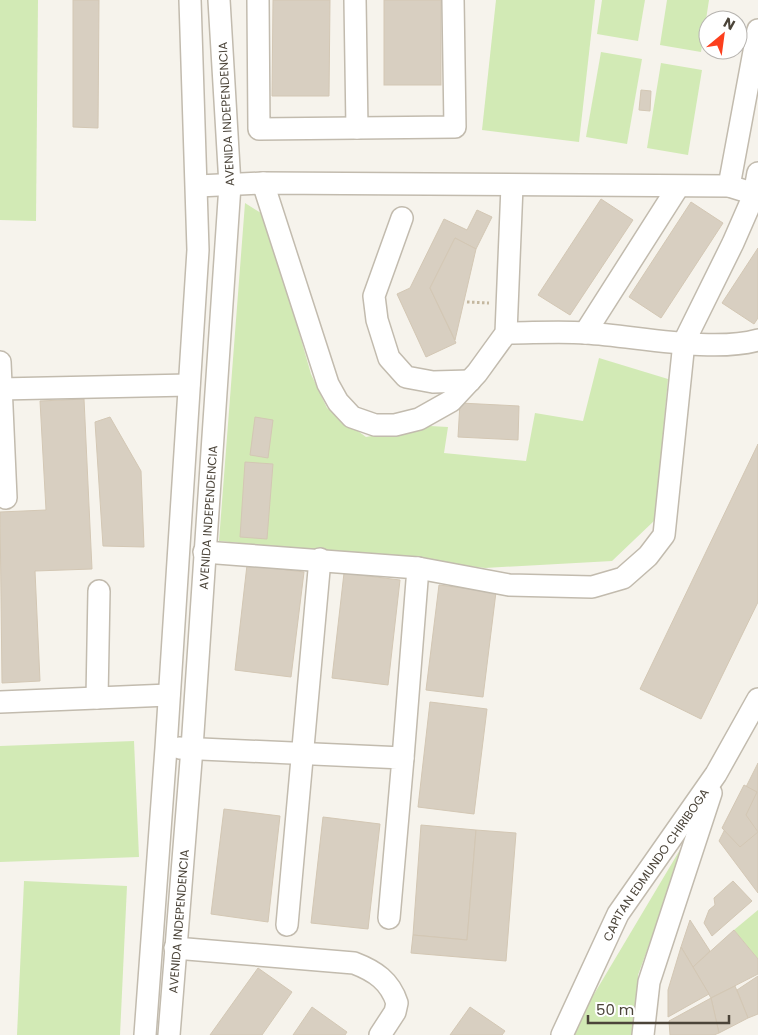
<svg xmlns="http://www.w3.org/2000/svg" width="758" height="1035" font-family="Poppins,sans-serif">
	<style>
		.green { fill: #d2eab5 }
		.building { fill: #d8cfc1; stroke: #d3c7b4 }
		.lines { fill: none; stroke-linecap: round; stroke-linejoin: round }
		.minor-casing { stroke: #c2bbae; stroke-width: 24 }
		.path { stroke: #c4b79f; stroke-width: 3; stroke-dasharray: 2.5 2.5; stroke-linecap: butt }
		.minor { stroke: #fff; stroke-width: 21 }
		.labels { text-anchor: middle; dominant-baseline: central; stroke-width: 4; stroke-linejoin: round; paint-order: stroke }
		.street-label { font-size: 12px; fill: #4b4439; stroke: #fff }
	</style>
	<rect width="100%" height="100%" fill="#f6f3ec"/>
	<g class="green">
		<polygon points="0,0 38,0 36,221 0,220"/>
		<polygon points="496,0 595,0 579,142 482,130"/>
		<polygon points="602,0 645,0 638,41 597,34"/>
		<polygon points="667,0 709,0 701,52 660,45"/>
		<polygon points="601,52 642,59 627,144 586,137"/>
		<polygon points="661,63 702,70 688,155 647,148"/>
		<polygon points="245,203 261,213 283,276 311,374 327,408 366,437 430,426 448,427 444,453 526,461 535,413 583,421 599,358 668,379 655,520 612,561 485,568 403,558 219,541"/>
		<polygon points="134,741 139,857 0,862 0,746"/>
		<polygon points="690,833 638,975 637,1035 574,1035 581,1016"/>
		<polygon points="24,881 127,886 120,1035 17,1035"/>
		<polygon points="758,910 758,959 734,930"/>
	</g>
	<g class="building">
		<polygon points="73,0 99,0 98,128 73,127"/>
		<polygon points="273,0 330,0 329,96 272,96"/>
		<rect x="384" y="0" width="57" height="85"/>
		<polygon points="641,90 651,91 650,111 639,110"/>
		<polygon points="601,199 633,220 570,315 538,295"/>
		<polygon points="691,202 723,223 661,318 629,297"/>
		<polygon points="477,210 492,217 476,249 455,238 430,288 456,343 426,357 397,294 410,288 444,219 467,230"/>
		<polygon points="455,238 476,249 455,340 430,288"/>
		<polygon points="758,248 758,318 754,324 722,303"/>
		<polygon points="84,399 92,569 35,571 40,681 2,683 0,512 46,510 40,401"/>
		<polygon points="460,403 519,406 518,440 458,437"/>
		<polygon points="110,417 141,471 144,547 103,546 95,422"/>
		<polygon points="255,417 273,420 268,458 250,455"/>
		<polygon points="758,444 758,602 701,719 640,689"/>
		<polygon points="245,462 273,464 267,539 240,537"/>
		<polygon points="247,565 304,572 291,677 235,670"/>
		<polygon points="344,573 400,580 388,685 332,678"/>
		<polygon points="439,585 496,592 483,697 426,690"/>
		<polygon points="430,702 487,709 474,814 418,807"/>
		<polygon points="758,763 758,893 719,841"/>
		<polygon points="744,785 757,792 746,815 758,832 740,847 722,828"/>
		<polygon points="224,809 280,816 268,922 211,914"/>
		<polygon points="323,817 380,824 368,929 311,923"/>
		<polygon points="421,825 476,830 467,940 413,935"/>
		<polygon points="476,830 516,833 506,961 411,953 413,935 467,940"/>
		<polygon points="733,881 752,901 712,936 704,923 709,910 715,905 714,898"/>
		<polygon points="690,920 710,951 693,967 681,947"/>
		<polygon points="734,930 758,959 758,974 711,998 693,967"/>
		<polygon points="681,947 709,994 668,1017 668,990"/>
		<polygon points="258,968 292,992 262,1035 210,1035"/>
		<polygon points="758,976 758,1014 748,1018 737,990"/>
		<polygon points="735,986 748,1018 719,1033 711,998"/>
		<polygon points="711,998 719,1033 714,1035 670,1035 669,1021"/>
		<polygon points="312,1007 347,1032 345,1035 293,1035"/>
		<polygon points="470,1007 505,1031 502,1035 450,1035"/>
	</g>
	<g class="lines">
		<defs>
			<g id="minor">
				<polyline points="258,0 259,129 455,127 453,0"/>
				<polyline points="355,0 357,128"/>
				<polyline points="263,183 328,384 338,402 352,417 375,425 395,425 419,419 451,401 477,373 506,333 512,186"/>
				<polyline points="198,186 263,183 729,186 758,195"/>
				<polyline points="729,186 758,30"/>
				<polyline points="402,218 374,296 377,320 389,358 406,377 433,382 470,381"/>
				<path d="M 506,333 C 533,333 560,331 586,333 C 636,336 712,353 758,340"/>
				<polyline points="585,333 678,187"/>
				<polyline points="0,362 6,498"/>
				<polyline points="0,389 189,385"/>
				<polyline points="204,552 418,568 403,758"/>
				<polyline points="418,568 509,585 592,587 623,578 648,556 664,535 684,342 733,243 754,195 758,173"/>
				<polyline points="97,698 99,591"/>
				<polyline points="0,702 169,695"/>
				<polyline points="179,748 403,758 389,918"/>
				<polyline points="287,925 320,559"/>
				<path d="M 175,948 L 354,963 C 375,971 390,981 397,1003 L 395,1012 L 380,1035"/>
				<polyline points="145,1035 166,748 198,250 190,0"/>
				<path id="s1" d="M 169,1035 L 192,748 L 230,185 L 219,0"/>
				<path id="s2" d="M 562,1035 L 618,914 L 716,774 L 758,699"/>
				<polyline points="643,1035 649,982 711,793"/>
			</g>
		</defs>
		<use href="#minor" class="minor-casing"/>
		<polyline class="path" points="467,302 489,303"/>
		<use href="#minor" class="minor"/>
	</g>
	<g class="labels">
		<g class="street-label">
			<text transform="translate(226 114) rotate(-93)">AVENIDA INDEPENDENCIA</text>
			<text stroke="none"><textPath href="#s1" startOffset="519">AVENIDA INDEPENDENCIA</textPath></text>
			<text stroke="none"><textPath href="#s2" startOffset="195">CAPITAN EDMUNDO CHIRIBOGA</textPath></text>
			<text stroke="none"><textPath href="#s1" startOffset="114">AVENIDA INDEPENDENCIA</textPath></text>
		</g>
	</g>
	<g transform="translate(723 35) rotate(29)"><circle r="24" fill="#ffffff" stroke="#b7b4b0"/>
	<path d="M0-4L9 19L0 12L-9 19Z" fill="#fc3f1d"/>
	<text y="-8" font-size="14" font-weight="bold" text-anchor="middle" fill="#4b4439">N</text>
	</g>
	<path d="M588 1015v8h141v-8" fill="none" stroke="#4b4439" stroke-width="2.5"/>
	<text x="596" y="1015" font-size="15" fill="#4b4439" stroke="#ffffff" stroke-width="4" paint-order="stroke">50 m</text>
</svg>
